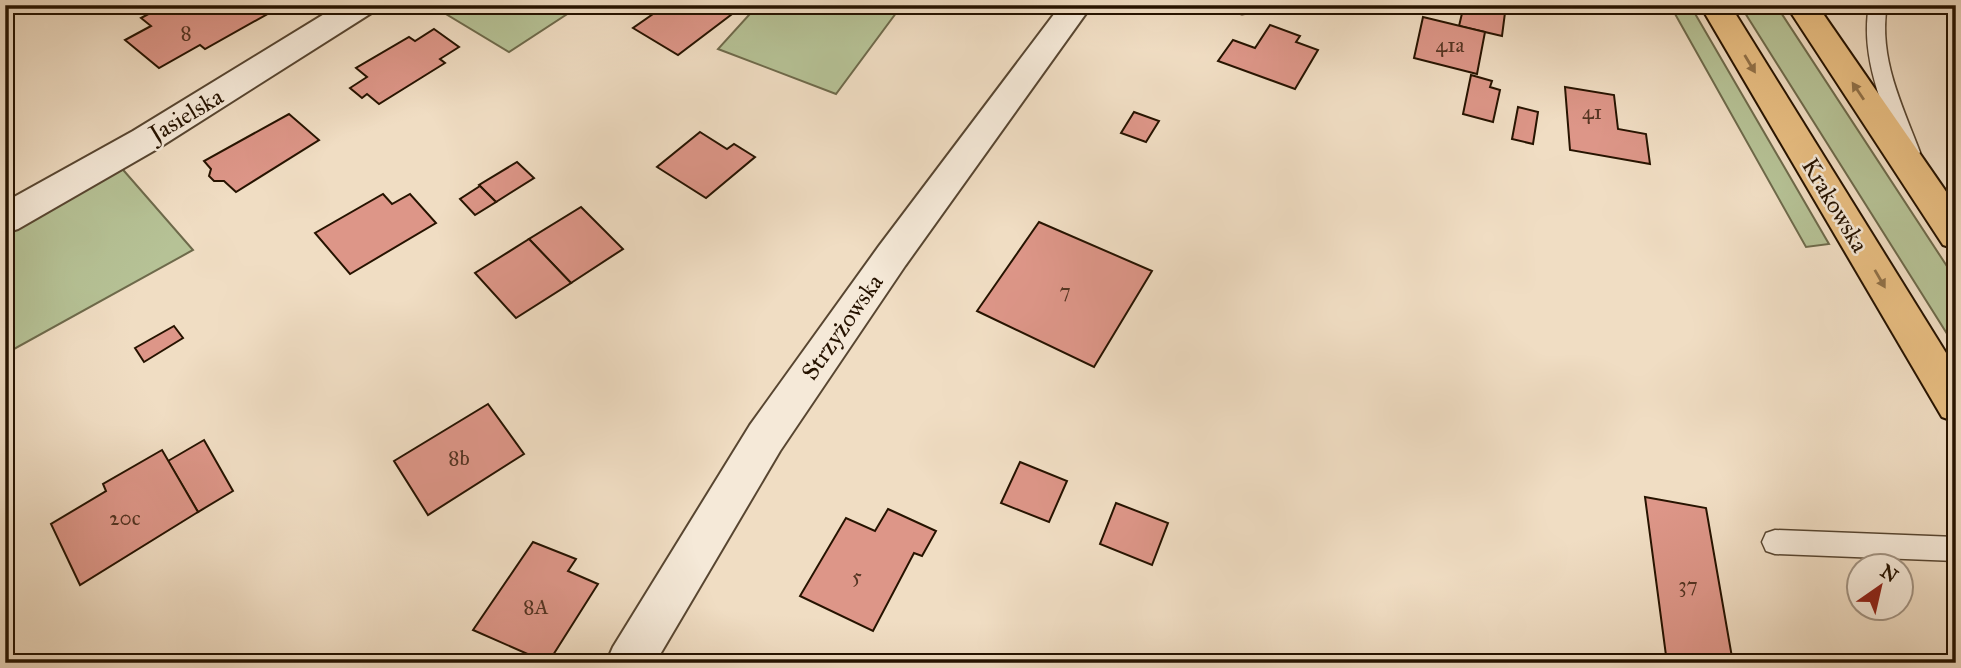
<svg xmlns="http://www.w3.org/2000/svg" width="1961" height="668" font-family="'IM FELL Great Primer',serif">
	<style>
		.green { fill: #b6c296; stroke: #6e6a4b; stroke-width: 2 }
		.building { fill: #dd9688; stroke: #261300; stroke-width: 2 }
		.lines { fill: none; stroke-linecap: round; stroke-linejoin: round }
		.lane-casing { stroke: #584631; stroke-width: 3 }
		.street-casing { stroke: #584631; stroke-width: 4 }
		.primary-casing { stroke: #261300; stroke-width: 4 }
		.lane { fill: #f5e9d8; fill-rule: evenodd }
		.street { fill: #f5e9d8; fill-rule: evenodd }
		.primary { fill: #e8be82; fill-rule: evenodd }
		.oneway { fill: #917148 }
		.labels { text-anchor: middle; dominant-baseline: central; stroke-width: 5; stroke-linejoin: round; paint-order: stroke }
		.number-label { font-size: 21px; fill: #543422 }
		.street-label { font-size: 24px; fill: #261300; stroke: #f5e9d8 }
	</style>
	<rect width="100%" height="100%" fill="#f0ddc3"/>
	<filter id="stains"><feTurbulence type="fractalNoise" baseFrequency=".00286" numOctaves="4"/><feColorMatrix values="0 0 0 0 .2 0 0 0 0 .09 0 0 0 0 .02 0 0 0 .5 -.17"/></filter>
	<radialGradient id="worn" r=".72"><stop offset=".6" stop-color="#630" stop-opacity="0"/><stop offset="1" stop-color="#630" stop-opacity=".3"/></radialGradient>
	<g class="green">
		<polygon points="431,5 581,5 509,52"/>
		<polygon points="758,5 902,5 836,94 718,49"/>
		<polygon points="1670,5 1690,5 1829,244 1806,247"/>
		<polygon points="1740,5 1776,5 1956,280 1956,348"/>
		<polygon points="118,164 193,250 5,354 5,226"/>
	</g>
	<g class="building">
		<polygon points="165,5 262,5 271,12 205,49 200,45 159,68 125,40 151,26 141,18"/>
		<polygon points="666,5 744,5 678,55 633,28"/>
		<polygon points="1464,5 1506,5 1502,36 1459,26"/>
		<polygon points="1423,17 1485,32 1477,74 1414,58"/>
		<polygon points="1270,25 1300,36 1296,42 1318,50 1295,89 1218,61 1233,40 1255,48"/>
		<polygon points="434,29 459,47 440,59 445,63 379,104 367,94 362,98 350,88 367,77 356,68 409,37 415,41"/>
		<polygon points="1471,75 1492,81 1490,87 1500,90 1493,122 1463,114"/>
		<polygon points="1565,87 1614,95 1618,129 1646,134 1650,164 1570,150"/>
		<polygon points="1518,107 1538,112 1533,144 1512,139"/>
		<polygon points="1134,112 1159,121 1146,142 1121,133"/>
		<polygon points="289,114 319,140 236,192 224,181 214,181 209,176 211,169 204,161"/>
		<polygon points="700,132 727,149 734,144 755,157 706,198 657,167"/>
		<polygon points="517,162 534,178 496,202 479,185"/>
		<polygon points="480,186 496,202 475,215 460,199"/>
		<polygon points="383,194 392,204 410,194 436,223 350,274 315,233"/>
		<polygon points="581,207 623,249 571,283 529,239"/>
		<polygon points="1039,222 1152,271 1094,367 977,311"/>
		<polygon points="529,239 571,283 516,318 475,273"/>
		<polygon points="174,326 183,338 144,362 135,348"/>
		<polygon points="488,404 524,454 428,515 394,461"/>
		<polygon points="204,440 233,491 198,512 168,461"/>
		<polygon points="162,450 198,512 80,585 51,524 106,491 103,484"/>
		<polygon points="1020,462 1067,481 1049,522 1001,503"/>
		<polygon points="1645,497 1706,508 1733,663 1667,663"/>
		<polygon points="1116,503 1168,523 1152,565 1100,544"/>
		<polygon points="888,509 936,531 922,556 914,553 873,631 800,596 846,518 875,531"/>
		<polygon points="533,542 576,559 568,571 598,584 548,663 473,630"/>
	</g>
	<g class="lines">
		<defs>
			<g id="lane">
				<polygon points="1222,5 1273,5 1270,9 1242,14 1225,9"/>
				<path d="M 1869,5 L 1887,5 C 1878,57 1902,105 1920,152 L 1917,157 L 1910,159 L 1903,157 L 1900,152 C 1882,105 1860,56 1869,5 Z"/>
				<polygon points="1775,530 1956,537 1956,561 1775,554 1766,551 1762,542 1766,533"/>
			</g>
			<g id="street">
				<polygon points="339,5 377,5 373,12 157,149 18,229 5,233 5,202 133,131"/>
				<polygon points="1061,5 1092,5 905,266 780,451 655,663 606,663 613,647 750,425 879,246"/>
			</g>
			<g id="primary">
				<polygon points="1700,5 1730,5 1956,369 1956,422 1942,417"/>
				<polygon points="1786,5 1817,5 1956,206 1956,249 1943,245"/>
			</g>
		</defs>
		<use href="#lane" class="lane-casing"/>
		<use href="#street" class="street-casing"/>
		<use href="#primary" class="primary-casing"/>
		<use href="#lane" class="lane"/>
		<use href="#street" class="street"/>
		<use href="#primary" class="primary"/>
	</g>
	<defs><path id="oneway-solid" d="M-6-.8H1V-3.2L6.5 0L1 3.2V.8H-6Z" transform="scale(1.75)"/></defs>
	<g class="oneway">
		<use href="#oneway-solid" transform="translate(1750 64) rotate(59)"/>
		<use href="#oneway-solid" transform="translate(1858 91) rotate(-124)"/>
		<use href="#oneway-solid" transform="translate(1880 279) rotate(60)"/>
	</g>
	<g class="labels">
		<g class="number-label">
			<text x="186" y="33">8</text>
			<text x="1450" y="45">41a</text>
			<text x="1592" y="112">41</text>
			<text x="1065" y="291">7</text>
			<text x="459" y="458">8b</text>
			<text x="125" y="518">20c</text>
			<text x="857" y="576">5</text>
			<text x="1688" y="585">37</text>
			<text x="536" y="607">8A</text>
		</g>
		<g class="street-label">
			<text transform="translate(186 115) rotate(-31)">Jasielska</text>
			<text transform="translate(1835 205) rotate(59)">Krakowska</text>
			<text transform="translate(842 327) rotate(-55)">Strzyżowska</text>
		</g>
	</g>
	<rect width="1961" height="668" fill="none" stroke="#f0ddc3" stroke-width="28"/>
	<rect x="7" y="7" width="1947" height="654" fill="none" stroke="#261300" stroke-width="3.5"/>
	<rect x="14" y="14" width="1933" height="640" fill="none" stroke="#261300" stroke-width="2"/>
	<g transform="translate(1880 587) rotate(34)"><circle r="33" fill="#f5e9d8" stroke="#a29382" stroke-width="2"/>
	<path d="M0-5L12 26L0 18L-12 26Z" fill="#8f2418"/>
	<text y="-10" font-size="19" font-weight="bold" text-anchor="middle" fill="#261300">N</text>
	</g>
	<rect width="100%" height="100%" filter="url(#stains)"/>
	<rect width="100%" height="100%" fill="url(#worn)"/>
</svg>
